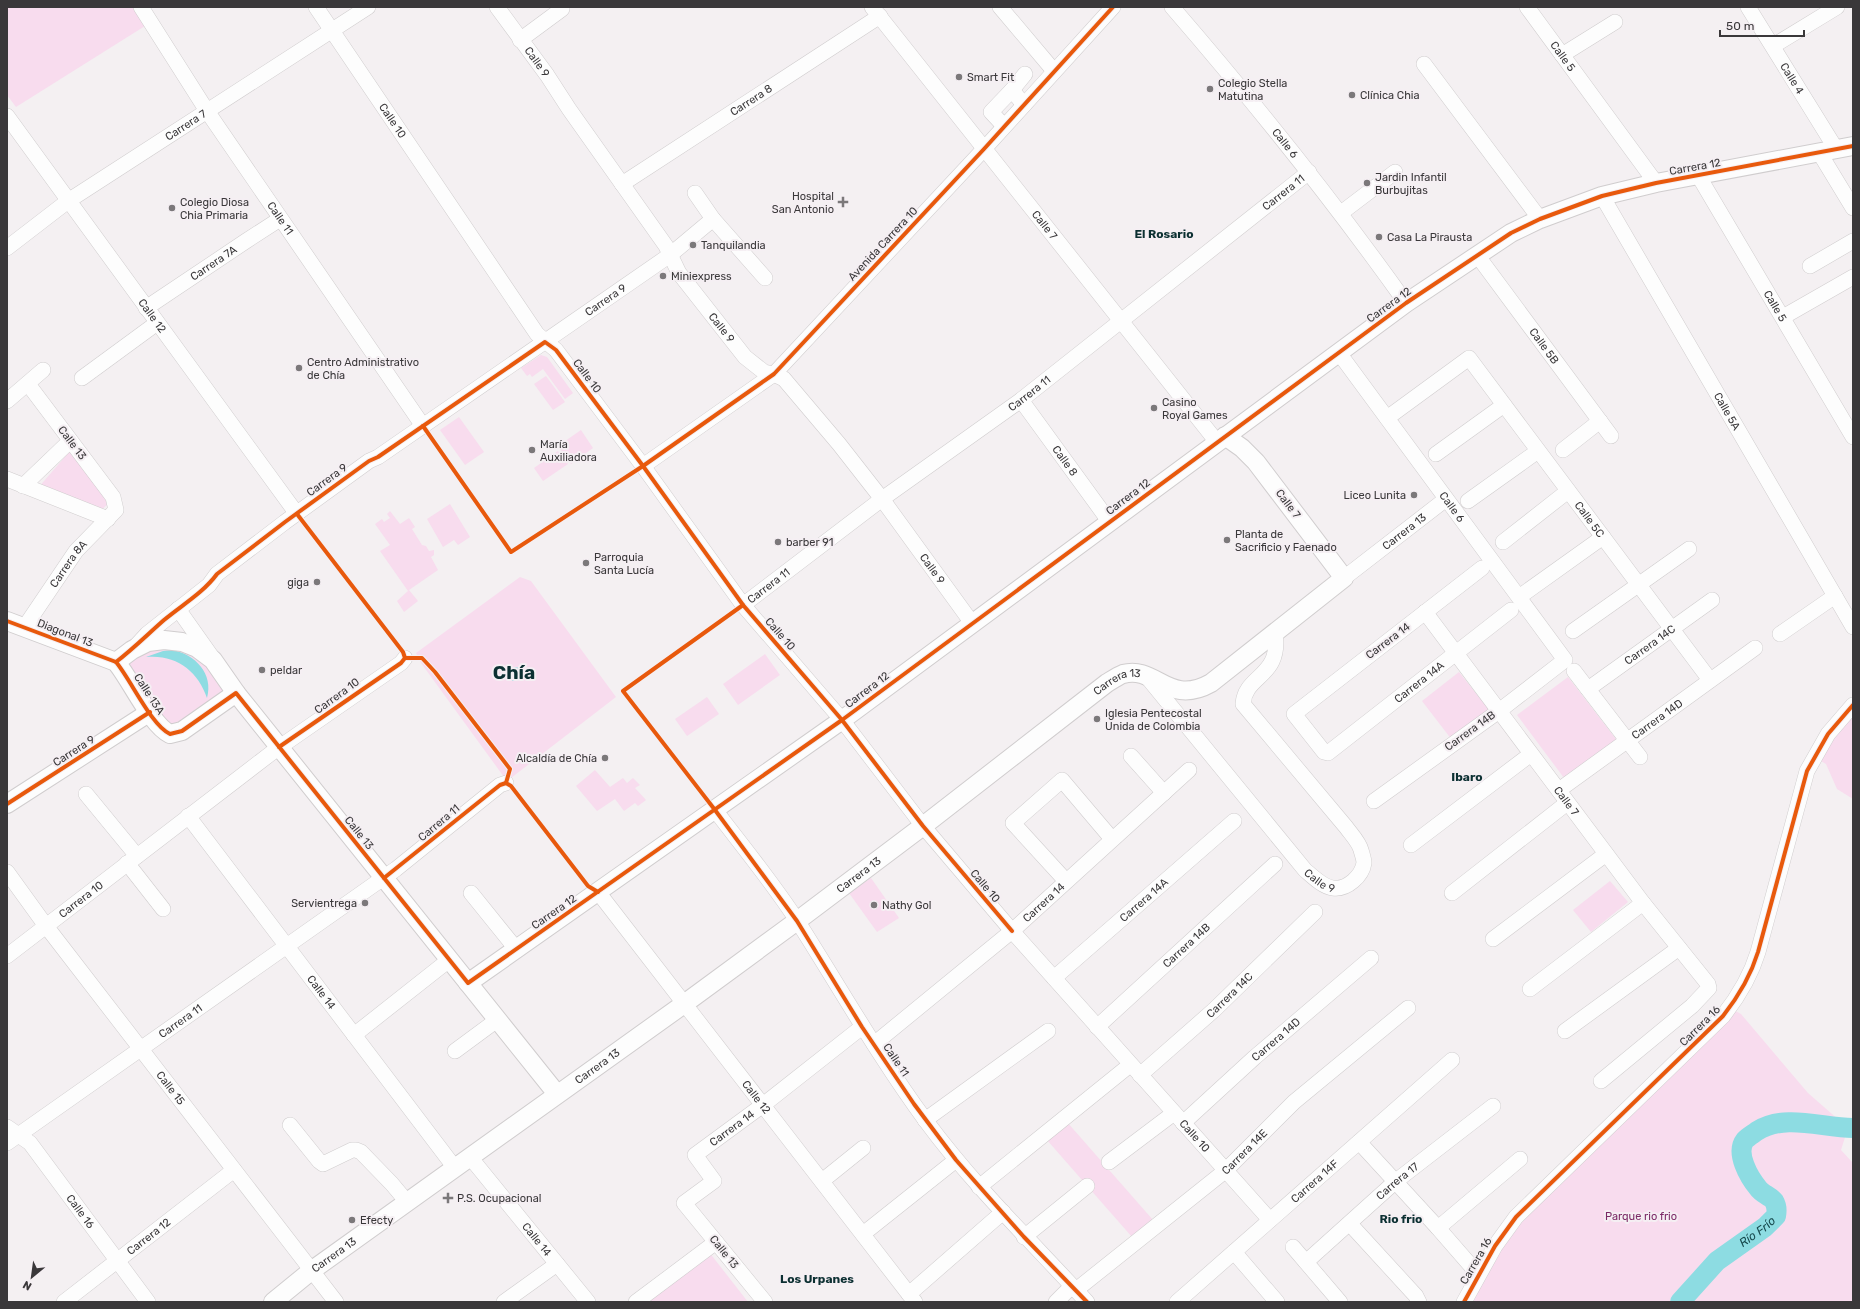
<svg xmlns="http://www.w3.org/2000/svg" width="1860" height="1309" font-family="Rubik,sans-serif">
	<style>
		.green { fill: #f8dcee }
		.water { fill: #8ddce2 }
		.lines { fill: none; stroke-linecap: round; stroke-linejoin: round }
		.river { stroke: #8ddce2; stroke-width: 20 }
		.minor-casing { stroke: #d0cdce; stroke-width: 16 }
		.major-casing { stroke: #d0cdce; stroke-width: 20 }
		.minor { stroke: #fdfdfd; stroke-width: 15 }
		.major { stroke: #fdfdfd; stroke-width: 18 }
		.cycleway-casing { stroke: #f5eff3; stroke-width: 6 }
		.cycleway { stroke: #e8590c; stroke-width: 4 }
		.poi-dot { fill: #7b787a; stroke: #f5eff3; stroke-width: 1.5 }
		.labels { text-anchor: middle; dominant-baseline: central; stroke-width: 4; stroke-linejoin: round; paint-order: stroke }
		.street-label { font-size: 11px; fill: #3a383a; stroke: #f5eff3 }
		.poi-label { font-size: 11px; fill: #3a383a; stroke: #f5eff3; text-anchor: start }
		.park-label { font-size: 11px; fill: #7b2a66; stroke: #f5eff3 }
		.neighbourhood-label { font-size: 12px; font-weight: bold; fill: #0c3032; stroke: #f5eff3 }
		.water-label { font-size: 12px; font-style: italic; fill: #174a4e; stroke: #f5eff3 }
		.town-label { font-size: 19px; font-weight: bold; fill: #0c3032; stroke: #f5eff3 }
	</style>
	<rect width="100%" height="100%" fill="#f4f0f2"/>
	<g class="green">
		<polygon points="7,7 133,7 145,26 16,107 7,95"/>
		<polygon points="541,355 547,357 573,393 565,399 543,369 532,377 530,374 527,376 521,368"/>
		<polygon points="546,376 565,402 553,410 534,384"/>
		<polygon points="459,417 484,452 465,465 440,430"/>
		<polygon points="581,430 593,448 571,464 558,446"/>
		<polygon points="70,451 81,460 108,504 100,511 38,488"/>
		<polygon points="558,451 568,464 543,481 534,468"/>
		<polygon points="450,504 470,537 458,545 454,540 443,547 427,519"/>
		<polygon points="390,511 400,524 409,518 415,527 412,529 422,545 426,546 429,551 434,550 434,555 431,557 438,570 409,590 418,601 404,612 397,601 408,591 380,551 390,545 375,524 382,519 384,522 390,518 387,514"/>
		<polygon points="520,577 531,581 616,697 511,778 504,777 421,663 416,653"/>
		<polygon points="143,648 194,649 230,693 174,730 121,662"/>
		<polygon points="765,654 780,675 738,705 723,684"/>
		<polygon points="1459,672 1490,711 1452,740 1422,701"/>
		<polygon points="1568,677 1619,743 1567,782 1517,715"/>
		<polygon points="707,697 719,714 687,736 675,719"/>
		<polygon points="1853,705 1853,799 1837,789 1826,764 1814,757"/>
		<polygon points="595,770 610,787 623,778 627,783 633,778 640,785 635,788 646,800 638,806 635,803 624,811 615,799 597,811 576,786"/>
		<polygon points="871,878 899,918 877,932 849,893"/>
		<polygon points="1610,881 1628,902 1591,932 1573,910"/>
		<polygon points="1730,1008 1741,1014 1808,1093 1848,1128 1841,1150 1853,1163 1853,1302 1464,1302 1495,1246"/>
		<polygon points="1067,1122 1153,1220 1132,1237 1047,1140"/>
		<polygon points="709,1252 748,1302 645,1302"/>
	</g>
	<g class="water">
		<path d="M 172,650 C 195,654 214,674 207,698 C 198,671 176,654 146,657 L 163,651 Z"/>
		<circle cx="515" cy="674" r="7"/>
	</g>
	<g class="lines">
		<path class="river" id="s1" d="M 1680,1302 L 1717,1261 L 1765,1227 L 1776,1216 C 1777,1211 1777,1206 1774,1201 C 1770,1196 1762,1194 1758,1188 C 1749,1177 1735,1153 1745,1140 C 1748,1137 1753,1134 1757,1131 C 1786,1113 1822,1128 1853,1128"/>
		<defs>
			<g id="minor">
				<path id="s2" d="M 141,7 L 207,111 L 423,426"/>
				<path id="s3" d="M 316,7 L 537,334 L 556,350 L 643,466 L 743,605 L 842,720 L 923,826 L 1012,931 L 1270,1220"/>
				<path id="s4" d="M 497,7 L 547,75 L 569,109 L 666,246 L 679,273 L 745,357 L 764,372 L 774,374 L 784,379 L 839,444 L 882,499 L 972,623"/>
				<path id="s5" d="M 872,7 L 1217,442"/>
				<polyline points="1000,7 1054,71"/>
				<path id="s6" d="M 1172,7 C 1255,103 1332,199 1406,303"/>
				<path id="s7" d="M 1527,7 L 1656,183"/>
				<path id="s8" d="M 1748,7 L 1836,149"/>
				<polyline points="520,40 562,9"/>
				<polyline points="1773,46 1837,7"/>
				<polyline points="1562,55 1615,22"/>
				<polyline points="1424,64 1540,219"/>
				<polyline points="1012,90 1025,74"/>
				<path id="s9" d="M 7,116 L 297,514"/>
				<polyline points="1004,126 991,112 1012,90 1024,105"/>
				<polyline points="1819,152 1853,208"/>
				<path id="s10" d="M 1698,175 L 1853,437"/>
				<path id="s11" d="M 622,184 L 880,16"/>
				<polyline points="695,193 713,219 765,278"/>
				<path id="s12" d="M 1602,196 L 1853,627"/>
				<polyline points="1341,213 1395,172"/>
				<path id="s13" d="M 7,248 L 68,201 L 368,7"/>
				<path id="s14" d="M 1477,255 L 1611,436"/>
				<polyline points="1810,266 1853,241"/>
				<path id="s15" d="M 146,308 L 246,241 L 280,219"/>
				<polyline points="1783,317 1853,277"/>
				<path id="s16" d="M 1339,353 L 1565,660 L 1499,711 L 1374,801"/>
				<polyline points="82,378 157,323"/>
				<path id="s17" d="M 1021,400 L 1109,521"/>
				<polyline points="7,401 43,370"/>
				<path id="s18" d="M 1387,418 L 1469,358 L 1710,680"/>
				<polyline points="1563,450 1600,421"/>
				<polyline points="1436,454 1504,405"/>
				<polyline points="643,466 774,374 984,149 1113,7"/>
				<polyline points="7,479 108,519"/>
				<polyline points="23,486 70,441"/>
				<polyline points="1468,501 1538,451"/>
				<polyline points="1503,542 1568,491"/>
				<path id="s19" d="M 1482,568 L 1294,714 L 1324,752 L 1328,753 L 1511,610"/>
				<path id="s20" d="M 1344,578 L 1446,499"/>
				<polyline points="1519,597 1603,537"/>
				<path id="s21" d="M 743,605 L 882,499 L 1021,400 L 1309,172"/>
				<polyline points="178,609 212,657"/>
				<path id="s22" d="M 1425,612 L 1643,903 L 1708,984 L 1709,988 L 1692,1006 L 1601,1081"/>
				<path id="s23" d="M 24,628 L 76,551 L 116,510 L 113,497 L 28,384"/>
				<polyline points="1573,631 1689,549"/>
				<polyline points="1780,634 1835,596"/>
				<path id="s24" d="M 135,647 L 147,634 L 209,585 L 217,574 L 285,522 L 369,461 L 378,457 L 670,255 L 713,219"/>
				<polyline points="1574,671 1640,757"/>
				<path id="s25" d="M 1147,677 L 1305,870 C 1312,876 1323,887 1333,888 C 1347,890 1362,876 1364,863 C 1364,859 1362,854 1361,850 C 1359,842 1351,834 1346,827 L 1243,704 C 1245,674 1282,678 1275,632"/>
				<path id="s26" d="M 1588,689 L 1712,600"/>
				<polyline points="1131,756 1164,793"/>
				<path id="s27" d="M 1559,790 L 1755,648"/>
				<polyline points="86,794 137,856"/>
				<path d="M 715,810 C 743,847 773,883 798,922 C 840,988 879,1057 926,1121 C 974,1186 1032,1242 1087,1302"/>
				<path id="s28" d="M 188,816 L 455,1168"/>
				<polyline points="1411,845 1531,754"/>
				<polyline points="127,863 163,909"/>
				<path id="s29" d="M 7,872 L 46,926 L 336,1302"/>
				<polyline points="1066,881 1013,823 1062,780 1112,839"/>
				<path id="s30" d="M 598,892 L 915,1302"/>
				<polyline points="471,893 517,950"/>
				<polyline points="1452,893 1567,803"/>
				<polyline points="1493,939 1606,854"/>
				<path id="s31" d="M 7,956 L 274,751 L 401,663 L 405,658"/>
				<path id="s32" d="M 1054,978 L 1234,821"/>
				<polyline points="1530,989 1643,903"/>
				<path id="s33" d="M 1097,1027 L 1275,864"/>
				<polyline points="1565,1031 1679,948"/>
				<polyline points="354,1035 449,960"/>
				<path id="s34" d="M 874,1044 L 1012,931 L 1189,770"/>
				<polyline points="455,1051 497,1020"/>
				<path id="s35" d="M 1140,1075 L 1214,1010 L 1315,912"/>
				<polyline points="925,1120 1048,1031"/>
				<path id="s36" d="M 1183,1123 L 1255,1057 L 1371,958"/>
				<polyline points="290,1125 319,1161 323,1164 352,1150 356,1150 361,1152 392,1184 407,1202"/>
				<path id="s37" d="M 7,1127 L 30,1143 L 148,1302"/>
				<polyline points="1359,1142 1438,1228 1478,1274"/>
				<path id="s38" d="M 7,1143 L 396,869 L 500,785 L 506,783"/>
				<path id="s39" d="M 470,1157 L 588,1302"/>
				<polyline points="1109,1162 1174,1113"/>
				<polyline points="822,1181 863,1148"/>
				<polyline points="979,1187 1130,1065"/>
				<polyline points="1350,1224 1416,1296 1419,1302"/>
				<polyline points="1438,1228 1520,1159"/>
				<polyline points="863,1234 956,1160"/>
				<polyline points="1024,1237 1087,1186"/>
				<polyline points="1293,1247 1340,1302"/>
				<polyline points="1234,1252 1277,1302"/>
				<path id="s40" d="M 1306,1262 L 1396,1181 L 1493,1106"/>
				<path id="s41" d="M 1076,1290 L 1225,1171 L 1294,1102 L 1408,1008"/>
				<polyline points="909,1294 1003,1212"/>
				<path id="s42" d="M 64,1302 L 234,1170"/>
				<polyline points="504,1302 557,1264"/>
				<polyline points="636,1302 716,1242"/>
				<path id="s43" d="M 765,1302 L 684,1203 L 714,1181 L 695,1155 L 763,1105 L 862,1027"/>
				<polyline points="1056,1302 1072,1286"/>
				<path id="s44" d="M 1177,1302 L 1452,1060"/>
				<path d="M 1464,1302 L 1495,1246 L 1516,1217 L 1723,1016 C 1738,997 1751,975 1758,952 L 1807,771 L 1828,734 L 1853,705"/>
			</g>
			<g id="major">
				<path d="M 7,621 L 116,662 C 131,680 151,725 170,734 L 182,731 L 236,693"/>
				<polyline points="116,662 132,650 148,642 164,640 182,642 197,648 213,660 236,693 557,1094"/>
				<polyline points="7,804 150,712"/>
				<polyline points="468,983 842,720 1406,303 1511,233 1540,219 1602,196 1656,183 1853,146"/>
				<path id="s45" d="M 273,1302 L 311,1271 L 684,1004 L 797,921 L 923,826 L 1107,683 C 1112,680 1118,676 1123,674 C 1156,665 1168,707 1211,683 L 1344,578 L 1256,462 L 1242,448 L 1225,436"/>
			</g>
		</defs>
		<use href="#minor" class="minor-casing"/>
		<use href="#major" class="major-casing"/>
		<use href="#minor" class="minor"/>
		<use href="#major" class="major"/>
		<defs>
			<g id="cycleway">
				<polyline points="423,426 511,552 643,466 774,374 984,149 1113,7"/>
				<polyline points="297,514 403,652 405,658 422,658 435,672 510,769 506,783 511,786 588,886 598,892"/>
				<polyline points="743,605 623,691 715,810 797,921 862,1027 914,1104 956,1160 1024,1237 1087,1302"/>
				<path d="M 7,621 L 116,662 C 131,680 151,725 170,734 L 182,731 L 236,693 L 468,983 L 842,720 L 1406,303 L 1511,233 L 1540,219 L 1602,196 L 1656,183 L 1853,146"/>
				<path d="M 116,662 C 133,649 148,634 164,620 C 182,605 203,593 217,574 L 285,522 L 369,461 L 378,457 L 545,342 L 556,350 L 643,466 L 743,605 L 842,720 L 923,826 L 1012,931"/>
				<polyline points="279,747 401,663 405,658"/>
				<polyline points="7,804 150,712"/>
				<polyline points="384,878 500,785 506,783"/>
				<path d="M 1464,1302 L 1495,1246 L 1516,1217 L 1723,1016 C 1738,997 1751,975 1758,952 L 1807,771 L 1828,734 L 1853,705"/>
			</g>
		</defs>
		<use href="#cycleway" class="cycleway-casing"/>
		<use href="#cycleway" class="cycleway"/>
	</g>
	<g class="poi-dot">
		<circle cx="959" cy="77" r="4"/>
		<circle cx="1210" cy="89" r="4"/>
		<circle cx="1352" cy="95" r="4"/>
		<circle cx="1367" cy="183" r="4"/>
		<path d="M841 196h4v4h4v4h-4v4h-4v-4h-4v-4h4z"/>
		<circle cx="172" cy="208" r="4"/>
		<circle cx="1379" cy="237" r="4"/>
		<circle cx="693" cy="245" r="4"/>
		<circle cx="663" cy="276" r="4"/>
		<circle cx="299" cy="368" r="4"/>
		<circle cx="1154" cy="408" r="4"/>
		<circle cx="532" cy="450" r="4"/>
		<circle cx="1414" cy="495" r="4"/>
		<circle cx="1227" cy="540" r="4"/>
		<circle cx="778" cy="542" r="4"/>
		<circle cx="586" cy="563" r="4"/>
		<circle cx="317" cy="582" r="4"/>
		<circle cx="262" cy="670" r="4"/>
		<circle cx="1097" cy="719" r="4"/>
		<circle cx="605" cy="758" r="4"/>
		<circle cx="365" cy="903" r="4"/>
		<circle cx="874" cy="905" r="4"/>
		<path d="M446 1192h4v4h4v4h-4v4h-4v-4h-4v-4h4z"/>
		<circle cx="352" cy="1220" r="4"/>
	</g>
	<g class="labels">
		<g class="street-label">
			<text stroke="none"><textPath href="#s7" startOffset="61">Calle 5</textPath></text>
			<text stroke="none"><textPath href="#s4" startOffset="68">Calle 9</textPath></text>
			<text stroke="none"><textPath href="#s8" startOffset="84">Calle 4</textPath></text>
			<text stroke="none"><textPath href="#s11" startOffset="154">Carrera 8</textPath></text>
			<text stroke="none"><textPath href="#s3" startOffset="137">Calle 10</textPath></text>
			<text stroke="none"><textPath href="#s13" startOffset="217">Carrera 7</textPath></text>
			<text stroke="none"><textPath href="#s6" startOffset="177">Calle 6</textPath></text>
			<text transform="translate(1695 167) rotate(-10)">Carrera 12</text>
			<text stroke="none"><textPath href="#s21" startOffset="680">Carrera 11</textPath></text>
			<text stroke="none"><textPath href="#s2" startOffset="253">Calle 11</textPath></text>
			<text stroke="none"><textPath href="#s5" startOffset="278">Calle 7</textPath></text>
			<text transform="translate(883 244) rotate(-47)">Avenida Carrera 10</text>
			<text stroke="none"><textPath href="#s15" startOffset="81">Carrera 7A</textPath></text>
			<text stroke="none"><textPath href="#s24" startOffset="586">Carrera 9</textPath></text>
			<text transform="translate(1389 305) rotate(-36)">Carrera 12</text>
			<text stroke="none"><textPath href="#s10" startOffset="152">Calle 5</textPath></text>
			<text stroke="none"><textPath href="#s9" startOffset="247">Calle 12</textPath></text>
			<text stroke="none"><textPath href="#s4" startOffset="392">Calle 9</textPath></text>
			<text stroke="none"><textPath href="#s14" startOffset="113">Calle 5B</textPath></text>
			<text transform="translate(587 376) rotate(53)">Calle 10</text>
			<text stroke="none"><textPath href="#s21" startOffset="356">Carrera 11</textPath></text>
			<text stroke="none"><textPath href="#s12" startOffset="249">Calle 5A</textPath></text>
			<text transform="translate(72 443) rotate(53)">Calle 13</text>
			<text stroke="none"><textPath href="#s17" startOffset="75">Calle 8</textPath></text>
			<text transform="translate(327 480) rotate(-36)">Carrera 9</text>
			<text transform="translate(1128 497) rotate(-37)">Carrera 12</text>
			<text transform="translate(1288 504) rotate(53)">Calle 7</text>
			<text stroke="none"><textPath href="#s16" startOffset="191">Calle 6</textPath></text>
			<text stroke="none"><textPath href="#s18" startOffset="303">Calle 5C</textPath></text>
			<text stroke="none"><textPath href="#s20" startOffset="76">Carrera 13</textPath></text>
			<text stroke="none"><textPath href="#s23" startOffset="78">Carrera 8A</textPath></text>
			<text stroke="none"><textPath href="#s4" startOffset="716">Calle 9</textPath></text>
			<text stroke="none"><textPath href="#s21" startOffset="32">Carrera 11</textPath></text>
			<text transform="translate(65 633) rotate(21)">Diagonal 13</text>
			<text transform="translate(780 634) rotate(49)">Calle 10</text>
			<text transform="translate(1388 641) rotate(-37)">Carrera 14</text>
			<text stroke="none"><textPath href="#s26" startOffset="76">Carrera 14C</textPath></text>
			<text stroke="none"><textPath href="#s19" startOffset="406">Carrera 14A</textPath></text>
			<text stroke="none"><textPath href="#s45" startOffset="1049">Carrera 13</textPath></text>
			<text transform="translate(867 690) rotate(-37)">Carrera 12</text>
			<text transform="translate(149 694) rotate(57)">Calle 13A</text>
			<text transform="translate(337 696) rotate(-36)">Carrera 10</text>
			<text stroke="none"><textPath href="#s27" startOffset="121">Carrera 14D</textPath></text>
			<text transform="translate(1470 731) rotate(-36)">Carrera 14B</text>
			<text transform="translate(74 751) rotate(-33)">Carrera 9</text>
			<text stroke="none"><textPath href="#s22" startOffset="236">Calle 7</textPath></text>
			<text transform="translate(439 823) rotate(-40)">Carrera 11</text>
			<text transform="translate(359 833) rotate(51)">Calle 13</text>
			<text stroke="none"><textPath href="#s45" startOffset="725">Carrera 13</textPath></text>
			<text stroke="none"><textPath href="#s25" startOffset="268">Calle 9</textPath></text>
			<text transform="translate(985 886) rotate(50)">Calle 10</text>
			<text stroke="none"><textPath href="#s31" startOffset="93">Carrera 10</textPath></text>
			<text stroke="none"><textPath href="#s32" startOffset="119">Carrera 14A</textPath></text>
			<text stroke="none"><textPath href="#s34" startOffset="221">Carrera 14</textPath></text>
			<text transform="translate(554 912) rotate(-35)">Carrera 12</text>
			<text stroke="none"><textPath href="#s33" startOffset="121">Carrera 14B</textPath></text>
			<text stroke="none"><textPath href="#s28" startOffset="221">Calle 14</textPath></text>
			<text stroke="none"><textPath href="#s35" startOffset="120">Carrera 14C</textPath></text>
			<text stroke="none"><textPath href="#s38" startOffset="212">Carrera 11</textPath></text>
			<text transform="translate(1700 1026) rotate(-45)">Carrera 16</text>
			<text stroke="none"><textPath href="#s36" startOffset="125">Carrera 14D</textPath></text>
			<text transform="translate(896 1060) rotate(56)">Calle 11</text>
			<text stroke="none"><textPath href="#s45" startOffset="401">Carrera 13</textPath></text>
			<text stroke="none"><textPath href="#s29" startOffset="271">Calle 15</textPath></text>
			<text stroke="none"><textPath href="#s30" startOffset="259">Calle 12</textPath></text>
			<text stroke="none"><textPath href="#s43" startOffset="243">Carrera 14</textPath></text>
			<text stroke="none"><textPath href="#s3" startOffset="1433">Calle 10</textPath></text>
			<text stroke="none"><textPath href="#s41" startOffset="218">Carrera 14E</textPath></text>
			<text stroke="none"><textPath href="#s44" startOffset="183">Carrera 14F</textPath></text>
			<text stroke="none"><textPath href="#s40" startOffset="122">Carrera 17</textPath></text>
			<text stroke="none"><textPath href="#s37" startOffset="113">Calle 16</textPath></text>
			<text stroke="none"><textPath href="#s42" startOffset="107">Carrera 12</textPath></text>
			<text stroke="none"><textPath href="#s39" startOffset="106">Calle 14</textPath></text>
			<text transform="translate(724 1252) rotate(51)">Calle 13</text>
			<text stroke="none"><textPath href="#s45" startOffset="77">Carrera 13</textPath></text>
			<text transform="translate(1476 1261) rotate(-60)">Carrera 16</text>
		</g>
		<g class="poi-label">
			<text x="967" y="77">Smart Fit</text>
			<text x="1218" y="83">Colegio Stella<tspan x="1218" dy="13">Matutina</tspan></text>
			<text x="1360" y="95">Clínica Chia</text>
			<text x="1375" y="177">Jardin Infantil<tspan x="1375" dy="13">Burbujitas</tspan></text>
			<text x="834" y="196" text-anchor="end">Hospital<tspan x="834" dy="13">San Antonio</tspan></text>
			<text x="180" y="202">Colegio Diosa<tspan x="180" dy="13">Chia Primaria</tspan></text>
			<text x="1387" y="237">Casa La Pirausta</text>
			<text x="701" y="245">Tanquilandia</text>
			<text x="671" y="276">Miniexpress</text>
			<text x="307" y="362">Centro Administrativo<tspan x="307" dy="13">de Chía</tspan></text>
			<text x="1162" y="402">Casino<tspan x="1162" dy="13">Royal Games</tspan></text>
			<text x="540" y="444">María<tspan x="540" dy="13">Auxiliadora</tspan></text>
			<text x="1406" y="495" text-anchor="end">Liceo Lunita</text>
			<text x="1235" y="534">Planta de<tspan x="1235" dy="13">Sacrificio y Faenado</tspan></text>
			<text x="786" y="542">barber 91</text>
			<text x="594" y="557">Parroquia<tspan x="594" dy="13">Santa Lucía</tspan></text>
			<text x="309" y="582" text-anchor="end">giga</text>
			<text x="270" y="670">peldar</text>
			<text x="1105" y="713">Iglesia Pentecostal<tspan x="1105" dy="13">Unida de Colombia</tspan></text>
			<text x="597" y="758" text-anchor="end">Alcaldía de Chía</text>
			<text x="357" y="903" text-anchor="end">Servientrega</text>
			<text x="882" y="905">Nathy Gol</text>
			<text x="457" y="1198">P.S. Ocupacional</text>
			<text x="360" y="1220">Efecty</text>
		</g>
		<g class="park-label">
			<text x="1641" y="1216">Parque rio frio</text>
		</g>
		<g class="neighbourhood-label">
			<text x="1164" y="234">El Rosario</text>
			<text x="1467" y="777">Ibaro</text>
			<text x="1401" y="1219">Rio frio</text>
			<text x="817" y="1279">Los Urpanes</text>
		</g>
		<g class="water-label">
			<text stroke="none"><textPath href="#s1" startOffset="105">Río Frío</textPath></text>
		</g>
		<g class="town-label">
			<text x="514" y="672">Chía</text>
		</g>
	</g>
	<rect width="1860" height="1309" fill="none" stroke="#3a383a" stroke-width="16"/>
	<g transform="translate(32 1277) rotate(209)" stroke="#f5eff3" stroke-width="3" paint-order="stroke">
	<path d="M0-3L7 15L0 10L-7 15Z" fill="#3a383a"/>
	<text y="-6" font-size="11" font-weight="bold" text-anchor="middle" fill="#3a383a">N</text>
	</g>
	<path d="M1720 30v6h84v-6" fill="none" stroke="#3a383a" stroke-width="2"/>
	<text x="1726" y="30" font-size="12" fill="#3a383a" stroke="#f5eff3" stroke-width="3" paint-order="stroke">50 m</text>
</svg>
